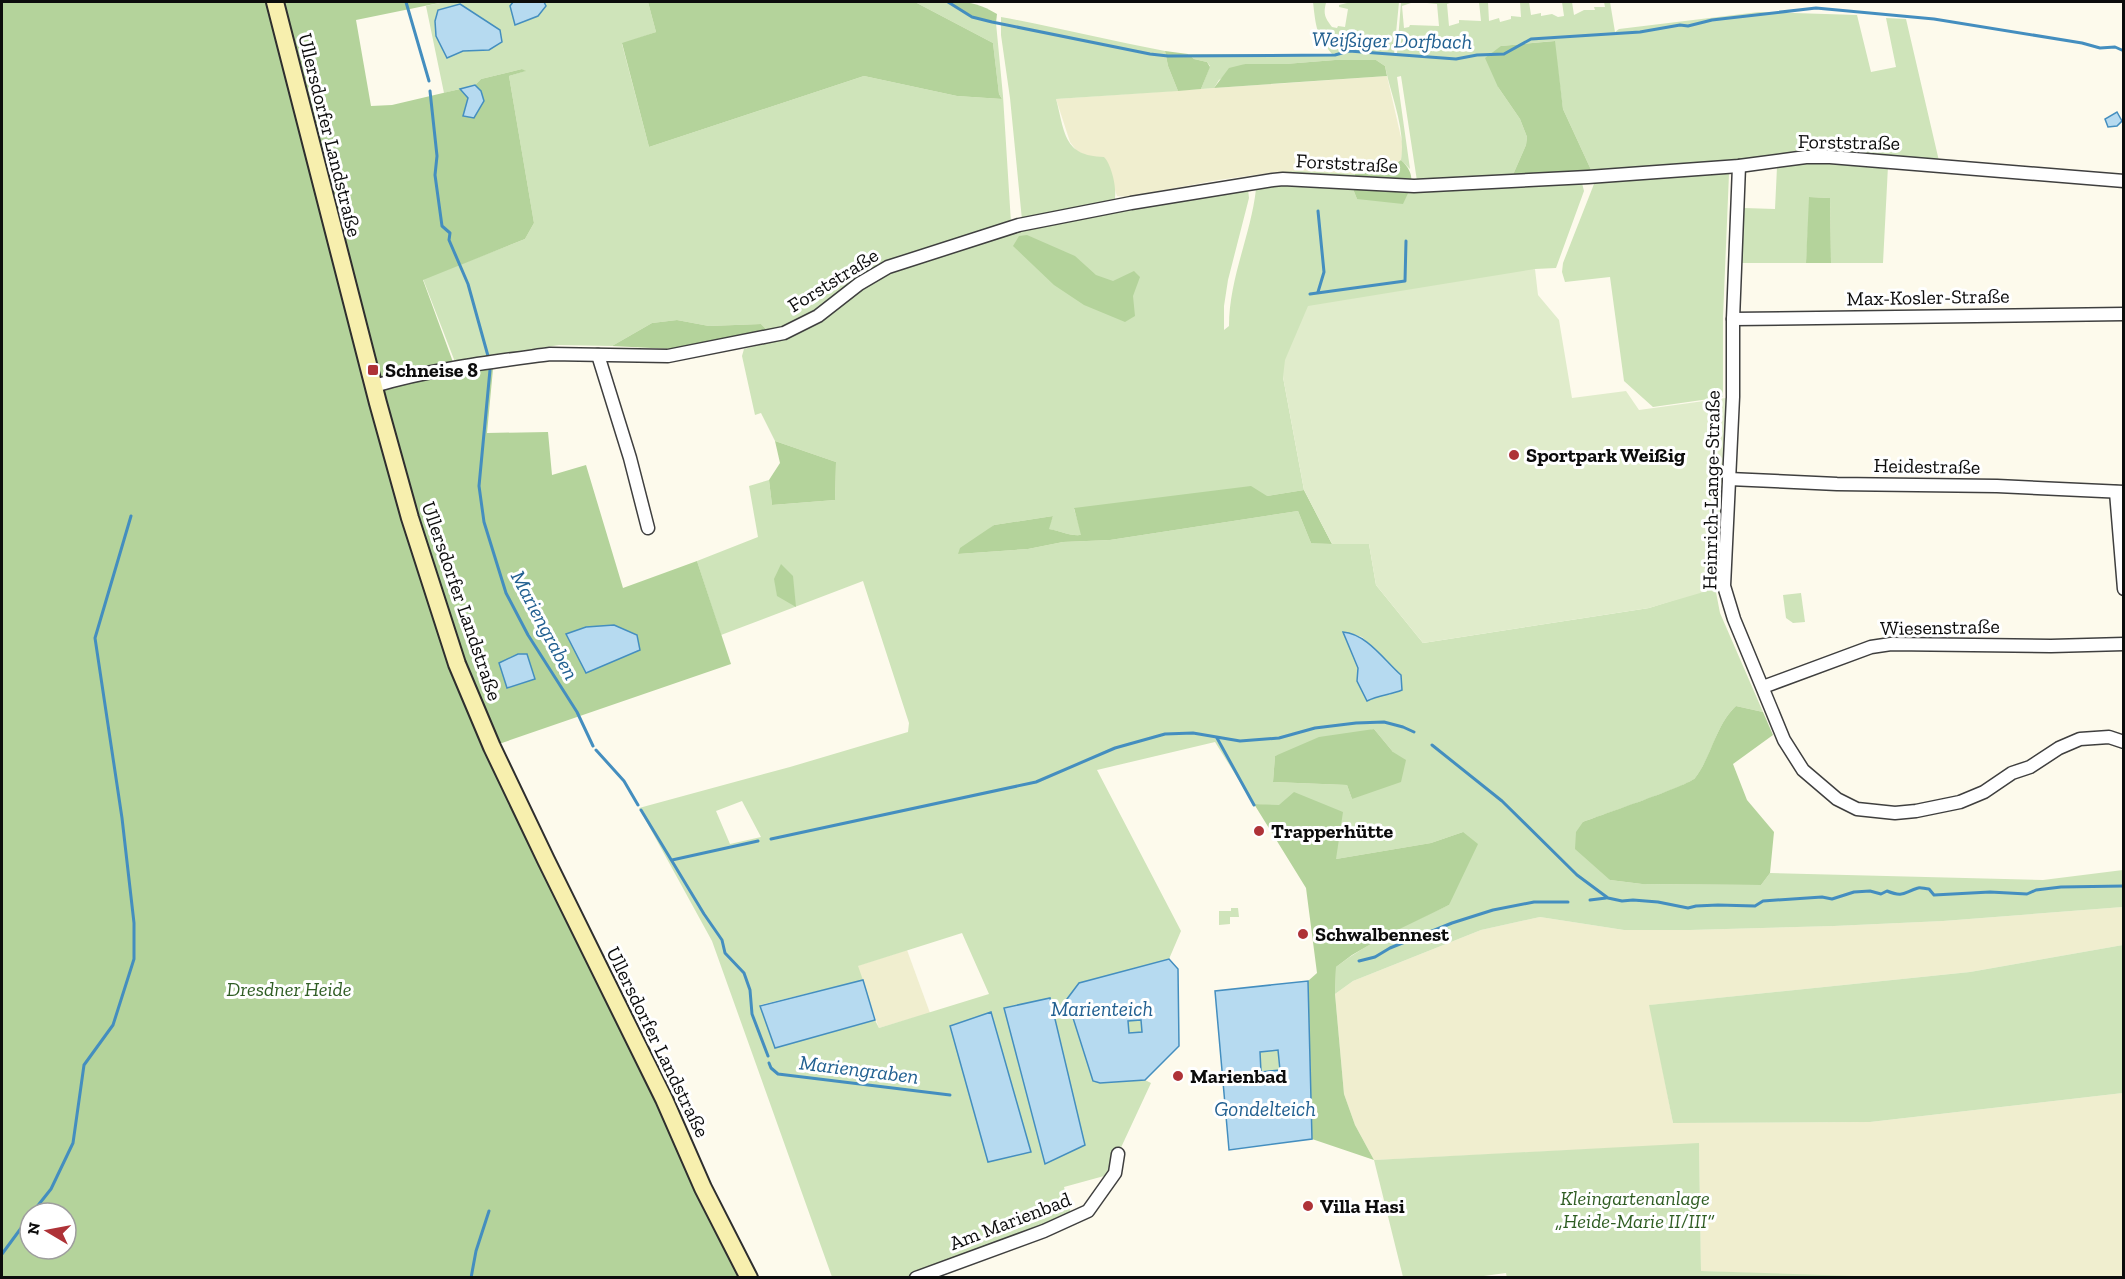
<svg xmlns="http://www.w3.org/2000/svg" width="2125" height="1279" font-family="'Zilla Slab',serif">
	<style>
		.farmland { fill: #f0eecf }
		.green { fill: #cfe4ba; fill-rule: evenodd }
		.forest { fill: #b4d39b; fill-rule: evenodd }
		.pitch { fill: #e0eccb }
		.water { fill: #b6daf0; stroke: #448ebf; stroke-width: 1.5; fill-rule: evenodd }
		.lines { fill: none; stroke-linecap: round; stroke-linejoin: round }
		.stream { stroke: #448ebf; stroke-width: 3 }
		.minor-casing { stroke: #3f3f3f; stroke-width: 15 }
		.secondary-casing { stroke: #2e2e2e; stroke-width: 20 }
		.minor { stroke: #fff; stroke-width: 12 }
		.secondary { stroke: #f7efae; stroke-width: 16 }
		.poi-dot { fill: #ae3237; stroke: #fff; stroke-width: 2 }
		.labels { text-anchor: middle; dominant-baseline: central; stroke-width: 6; stroke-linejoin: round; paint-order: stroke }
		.street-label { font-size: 20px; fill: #0c0c0c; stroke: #fff }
		.poi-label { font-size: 20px; font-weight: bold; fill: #0c0c0c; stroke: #fff; text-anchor: start }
		.park-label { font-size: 20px; font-style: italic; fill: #2f5d23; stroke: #fff }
		.water-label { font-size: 21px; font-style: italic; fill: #226091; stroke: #fff }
	</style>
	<rect width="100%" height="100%" fill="#fdfaec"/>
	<g class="farmland">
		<polygon points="1387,76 1403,146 1401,160 1393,167 1379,171 1355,174 1277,172 1218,180 1127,197 1117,196 1104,157 1087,157 1076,150 1070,142 1056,99"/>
		<polygon points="2123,907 2123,945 1970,972 1650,1005 1673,1123 1870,1122 2123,1093 2123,1277 1874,1278 1701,1271 1699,1144 1374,1160 1355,1125 1344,1094 1335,994 1353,981 1481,930 1540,917 1624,930 1690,930 1834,926 1943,921"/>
		<polygon points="907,950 930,1013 879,1028 857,966"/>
	</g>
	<g class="green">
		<path d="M 444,2 L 513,2 L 510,6 L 546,6 L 544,2 L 648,2 L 656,32 L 622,44 L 649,147 L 864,76 L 957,96 L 1002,99 L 999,94 L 993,43 L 915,2 L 948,2 L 972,17 L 996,23 L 1003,96 L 1011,223 L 881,263 L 854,280 L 813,312 L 782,327 L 767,330 L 761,324 L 709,326 L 677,320 L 652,323 L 612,346 L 559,345 L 455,362 L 423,279 L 525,239 L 534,223 L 509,76 L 525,71 L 522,69 L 481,79 L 475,85 L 444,93 L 426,6 ZM 438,16 L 489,50 L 463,51 L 435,21 Z"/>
		<path d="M 1313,2 L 1341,2 L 1326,3 C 1323,14 1325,18 1332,27 L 1337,28 L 1338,26 L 1345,27 L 1348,9 L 1339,7 L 1339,5 L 1351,2 L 1399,2 L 1394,54 L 1397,53 L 1401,2 L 1414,2 L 1402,6 L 1404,28 L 1409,27 L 1410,25 L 1439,26 L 1437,4 L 1427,3 L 1426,2 L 1453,2 L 1447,4 L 1449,26 L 1459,23 L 1459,20 L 1481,21 L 1479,2 L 1488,2 L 1489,21 L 1499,18 L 1500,22 L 1511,19 L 1511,16 L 1521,17 L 1520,2 L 1529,2 L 1531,15 L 1541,13 L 1541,16 L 1552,14 L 1558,17 L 1564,16 L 1562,2 L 1572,2 L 1574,15 L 1584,10 L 1595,10 L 1594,7 L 1605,7 L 1604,2 L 1610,2 L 1615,32 L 1619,29 L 1759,12 L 1857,15 L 1871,72 L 1896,67 L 1886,18 L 1906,19 L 1939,161 L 1809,154 L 1592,172 L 1563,109 L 1554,41 L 1501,46 L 1498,87 L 1520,119 L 1527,137 L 1526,145 L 1512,177 L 1417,181 L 1401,76 L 1397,77 L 1410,169 L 1401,160 C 1406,129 1391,96 1385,66 L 1376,60 L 1335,60 L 1285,64 L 1245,64 L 1219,80 L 1214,88 L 1201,89 L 1210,66 L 1207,62 L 1194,59 L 1188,54 L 1332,54 C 1316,34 1316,28 1313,2 Z"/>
		<path d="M 1001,17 C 1056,27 1110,41 1165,51 L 1168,66 L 1178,91 L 1056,99 C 1065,132 1063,156 1104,157 C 1112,165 1118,192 1114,202 L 1022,220 L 1010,98 L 1001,35 Z"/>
		<polygon points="1813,163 1888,166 1883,263 1831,263 1830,198 1810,197 1806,263 1741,263 1744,208 1775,209 1777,167"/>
		<polygon points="1299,171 1355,174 1354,180 1277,174 1277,172"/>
		<polygon points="1724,171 1729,174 1723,317 1723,397 1653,407 1624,381 1610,277 1565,282 1562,272 1563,263 1594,184 1604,179"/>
		<path d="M 1578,181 L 1582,183 L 1584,191 L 1556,268 L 1535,269 L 1283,377 L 1304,490 L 1267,496 L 1074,509 L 1082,535 C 1068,536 1062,531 1048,529 L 1053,516 L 994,525 L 958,554 L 1028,549 L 1063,542 L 1110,540 L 1298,511 L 1311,543 L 1369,544 L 1376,585 L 1423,643 L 1649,608 L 1715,587 L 1720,613 L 1763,712 L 1736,706 C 1715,726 1713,755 1695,778 C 1689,786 1598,816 1583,822 L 1610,880 L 1642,884 L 1761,885 L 1770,873 L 2043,880 L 2123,870 L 2123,907 L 1943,921 L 1834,926 L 1690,930 L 1624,930 L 1540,917 L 1481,930 L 1353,981 L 1335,994 L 1336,967 C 1370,941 1409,923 1449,905 L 1463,832 L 1431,843 L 1336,859 L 1279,806 L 1254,804 L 1215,742 L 1097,770 L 1181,931 L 1169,959 L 1079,983 L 1067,999 L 1093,1081 L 1100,1083 L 1145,1080 L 1151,1083 L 1118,1154 L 1115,1173 L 1064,1187 L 1072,1217 L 949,1265 L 909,1277 L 832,1277 L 712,941 L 639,808 L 790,767 L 908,732 L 909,723 L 863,581 L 721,635 L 697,561 L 758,537 L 749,486 L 769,480 L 772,505 L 835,500 L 836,462 L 775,441 L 761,413 L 755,415 L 742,356 L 744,349 L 785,338 L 863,287 L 890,272 L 1021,230 L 1114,211 L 1248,189 L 1249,198 L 1228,280 L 1224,306 L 1224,330 L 1229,326 C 1229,278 1251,235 1256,189 C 1287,181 1320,187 1353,189 L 1357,199 L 1410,190 ZM 1344,632 L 1362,637 L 1400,675 L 1390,695 L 1380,695 L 1357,682 L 1358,668 ZM 1374,729 L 1393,752 L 1352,799 L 1347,785 L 1273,782 L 1275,756 ZM 742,801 L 761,837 L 730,844 L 716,811 ZM 962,933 L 989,994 L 879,1028 L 875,1020 L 775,1048 L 760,1005 L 863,980 L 858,966 Z"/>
		<polygon points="1801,593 1805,622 1793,623 1786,618 1783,595"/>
		<polygon points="1231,908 1238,908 1239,917 1230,917 1230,924 1219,925 1219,911 1231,911"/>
		<polygon points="2123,945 2123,1093 1870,1122 1673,1123 1649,1005 1970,972"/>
		<polygon points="1142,1020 1142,1032 1129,1033 1128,1021"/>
		<polygon points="1279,1050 1280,1070 1261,1072 1259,1052"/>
		<polygon points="1699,1143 1701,1271 1884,1277 1507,1278 1506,1273 1469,1278 1403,1277 1374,1160"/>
	</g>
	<g class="forest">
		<path d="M 2,2 L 444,2 L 356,20 L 371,106 L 392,105 L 460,89 L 468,98 L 481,91 L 475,85 L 481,79 L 522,69 L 526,71 L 509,76 L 534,223 L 525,239 L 423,280 L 457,373 L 493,369 L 487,433 L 548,432 L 552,475 L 586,465 L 623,588 L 697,561 L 731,664 L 493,746 L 745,1277 L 2,1278 ZM 30,1213 L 66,1213 L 66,1249 L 30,1249 Z"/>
		<polygon points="648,2 915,2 993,43 999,94 1002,99 957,96 864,76 649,147 622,43 656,32"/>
		<path d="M 948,2 C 968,1 980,4 997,14 L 996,23 L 972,17 Z"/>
		<polygon points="1555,41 1563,109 1592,172 1512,177 1526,145 1527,137 1520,119 1498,87 1485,58 1501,46"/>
		<polygon points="1165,51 1188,54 1194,59 1207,62 1210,67 1201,89 1178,91 1168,66"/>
		<polygon points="1335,60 1376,60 1385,66 1387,76 1214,88 1229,68 1245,64 1285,64"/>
		<path d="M 1401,160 C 1417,175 1412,186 1403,204 L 1357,199 L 1353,189 L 1355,174 C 1372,172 1388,171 1401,160 Z"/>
		<polygon points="1809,197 1830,198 1831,263 1806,263"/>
		<polygon points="1027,235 1075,256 1096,275 1113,281 1134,271 1140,277 1133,296 1135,316 1125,322 1084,305 1054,285 1013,246 1019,236"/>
		<polygon points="677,320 709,326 761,324 767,330 671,349 612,346 652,323"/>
		<polygon points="775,441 836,462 835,500 772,505 769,480 780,463"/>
		<path d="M 1251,486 L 1267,496 L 1304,490 L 1332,544 L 1311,543 L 1298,511 L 1110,540 L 1063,542 L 1028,549 L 958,554 L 960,548 L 994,525 L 1053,516 L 1049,529 C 1061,531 1069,536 1081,535 L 1074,508 Z"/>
		<polygon points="781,564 793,576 796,607 777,596 774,579"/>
		<path d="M 1736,706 L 1763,712 L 1773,735 L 1733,764 L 1747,800 L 1774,832 L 1770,873 L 1761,885 L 1642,884 L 1610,880 L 1575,849 L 1576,832 L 1583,822 C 1598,816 1690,785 1695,778 C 1712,756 1715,726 1736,706 Z"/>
		<polygon points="1374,729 1393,752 1406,760 1401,782 1352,799 1347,785 1273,782 1275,756 1319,737"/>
		<polygon points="1294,792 1343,812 1336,859 1431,843 1463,832 1478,844 1449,905 1383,937 1352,955 1336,967 1335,994 1344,1094 1355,1125 1374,1160 1312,1139 1308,981 1317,973 1306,888 1254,804 1279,805"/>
	</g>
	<polygon class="pitch" points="1535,269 1538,295 1559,320 1572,398 1626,391 1639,410 1733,397 1724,586 1649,608 1423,643 1376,585 1369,544 1332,544 1304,490 1283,377 1285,360 1308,306"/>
	<g class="water">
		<polygon points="513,2 544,2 546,6 538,16 515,25 510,6"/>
		<polygon points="460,4 500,30 502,42 489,50 463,51 447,58 436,36 435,21 438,10"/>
		<polygon points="475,85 481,91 484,101 474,118 463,116 468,98 460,89"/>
		<polygon points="2117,112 2122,121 2117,126 2108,127 2105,119"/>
		<polygon points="614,625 637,635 640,650 586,673 566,634 586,627"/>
		<path d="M 1343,632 C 1367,634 1384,660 1401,675 L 1402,690 C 1390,695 1379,695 1367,701 L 1357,681 L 1358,668 Z"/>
		<polygon points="518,654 527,654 535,679 507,688 499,663"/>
		<path d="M 1169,959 L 1178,969 L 1179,1046 L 1145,1080 L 1100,1083 L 1093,1081 L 1067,999 L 1079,983 ZM 1141,1020 L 1142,1032 L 1129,1033 L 1128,1021 Z"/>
		<polygon points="863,980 875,1020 775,1048 760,1006"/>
		<path d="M 1308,981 L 1312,1139 L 1229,1150 L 1215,991 ZM 1278,1050 L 1280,1070 L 1261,1072 L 1260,1052 Z"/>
		<polygon points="1050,998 1085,1145 1045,1164 1004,1008"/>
		<polygon points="991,1012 1031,1152 988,1162 950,1026"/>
	</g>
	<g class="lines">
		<g class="stream">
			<polyline points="406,2 429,81"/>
			<polyline points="948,2 972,17 992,22 1150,54 1168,56 1335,55 1349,51 1456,59 1477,55 1504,54 1531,39 1640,32 1680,25 1688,26 1712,20 1816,8 1934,19 2082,43 2100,48 2115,47 2124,51"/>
			<polyline points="430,91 437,156 435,175 442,226 450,233 449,240 468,284 488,356"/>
			<polyline points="1318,292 1324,272 1318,211"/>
			<polyline points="1310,294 1405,281 1406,241"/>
			<polyline points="490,370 479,486 484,522 506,593 528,635 577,712 593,746"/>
			<polyline points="1217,738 1254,805"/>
			<path d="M 1432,745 L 1502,801 L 1577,875 L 1608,898 L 1622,901 L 1633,900 L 1658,902 L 1688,908 L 1696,906 L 1718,905 L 1755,906 L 1763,901 L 1822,897 L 1832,899 L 1854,892 L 1870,891 L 1881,894 L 1887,891 C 1904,898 1904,892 1918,888 C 1921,887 1925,889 1929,889 L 1934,895 L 1990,892 L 2027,894 L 2036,890 L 2061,887 L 2124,886"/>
			<polyline points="596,750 624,781 638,805"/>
			<polyline points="641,810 704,914 722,940 725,953 744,973 750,990 752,1014 768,1056"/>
			<polyline points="771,839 1036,782 1115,748 1165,734 1193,733 1240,741 1279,738 1315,728 1356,723 1384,722 1403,727 1414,732"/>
			<polyline points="672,860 758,841"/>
			<polyline points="1590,900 1606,898"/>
			<polyline points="1359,961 1375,957 1390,948 1452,923 1493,910 1534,902 1568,902"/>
			<polyline points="769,1063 771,1068 778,1074 950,1095"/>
			<polyline points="32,1213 51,1189 73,1143 84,1065 113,1025 134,959 134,923 122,818 95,638 131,516"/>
			<polyline points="2,1254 30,1216"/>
			<polyline points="471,1278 476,1251 489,1211"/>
			<polyline points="525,1278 564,1278"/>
		</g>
		<defs>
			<g id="minor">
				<polyline points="1739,166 1733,319 1733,397 1724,586 1734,619 1784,740 1803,770 1837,799 1857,809 1895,813 1916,811 1960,802 1984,792 2012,773 2030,767 2059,748 2080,739 2109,737 2124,742"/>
				<polyline points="1733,319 2124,314"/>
				<polyline points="598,355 630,458 648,528"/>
				<path d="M 374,386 C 431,369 491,362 550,354 L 668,356 L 784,333 L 818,316 L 859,284 L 888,267 L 1019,225 L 1131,203 L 1273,180 L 1283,179 L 1414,186 L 1588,177 L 1739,166 L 1806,157 L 1830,157 L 2124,181"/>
				<polyline points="1729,479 1837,484 1997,486 2124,492"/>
				<polyline points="2116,492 2124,589"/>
				<polyline points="1763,687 1871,647 1891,644 2051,646 2124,644"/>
				<polyline points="916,1278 1044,1231 1088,1211 1115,1173 1118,1154"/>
			</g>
			<polyline id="secondary" points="275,2 378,403 410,518 457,664 492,747 546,860 664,1099 703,1188 749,1278"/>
		</defs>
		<use href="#minor" class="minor-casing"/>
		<use href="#secondary" class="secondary-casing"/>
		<use href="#minor" class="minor"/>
		<use href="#secondary" class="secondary"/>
	</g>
	<g class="poi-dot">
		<rect x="367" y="364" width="12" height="12" rx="3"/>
		<circle cx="1514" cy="455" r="6"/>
		<circle cx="1259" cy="831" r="6"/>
		<circle cx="1303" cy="934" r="6"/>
		<circle cx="1178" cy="1076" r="6"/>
		<circle cx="1308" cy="1206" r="6"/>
	</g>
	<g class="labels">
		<g class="street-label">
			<text transform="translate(330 135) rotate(76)">Ullersdorfer Landstraße</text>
			<text transform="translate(1849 142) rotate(1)">Forststraße</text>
			<text transform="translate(1347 163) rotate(3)">Forststraße</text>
			<text transform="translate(833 280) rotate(-32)">Forststraße</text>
			<text transform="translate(1928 297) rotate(-1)">Max-Kosler-Straße</text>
			<text transform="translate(1927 466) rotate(1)">Heidestraße</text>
			<text transform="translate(1711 490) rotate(-89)">Heinrich-Lange-Straße</text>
			<text transform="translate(462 601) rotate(71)">Ullersdorfer Landstraße</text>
			<text transform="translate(1940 627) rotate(-1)">Wiesenstraße</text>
			<text transform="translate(658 1042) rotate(64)">Ullersdorfer Landstraße</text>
			<text transform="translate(1010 1221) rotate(-21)">Am Marienbad</text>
		</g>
		<g class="poi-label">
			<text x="385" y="370">Schneise 8</text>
			<text x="1526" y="455">Sportpark Weißig</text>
			<text x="1271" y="831">Trapperhütte</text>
			<text x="1315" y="934">Schwalbennest</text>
			<text x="1190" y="1076">Marienbad</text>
			<text x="1320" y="1206">Villa Hasi</text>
		</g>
		<g class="park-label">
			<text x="289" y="989">Dresdner Heide</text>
			<text x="1635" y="1198">Kleingartenanlage<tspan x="1635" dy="23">„Heide-Marie II/III“</tspan></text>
		</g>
		<g class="water-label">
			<text transform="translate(1392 40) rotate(1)">Weißiger Dorfbach</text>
			<text transform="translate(545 625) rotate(62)">Mariengraben</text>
			<text x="1102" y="1008">Marienteich</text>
			<text transform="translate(859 1069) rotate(7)">Mariengraben</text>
			<text x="1265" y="1108">Gondelteich</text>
		</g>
	</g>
	<rect width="2125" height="1279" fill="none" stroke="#0c0c0c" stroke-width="6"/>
	<g transform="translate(48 1231) rotate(280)"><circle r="28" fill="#ffffff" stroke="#9e9e9e" stroke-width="1.5"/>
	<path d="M0-4.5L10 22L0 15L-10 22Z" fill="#ae3237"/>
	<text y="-9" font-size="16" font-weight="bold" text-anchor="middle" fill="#0c0c0c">N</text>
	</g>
</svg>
